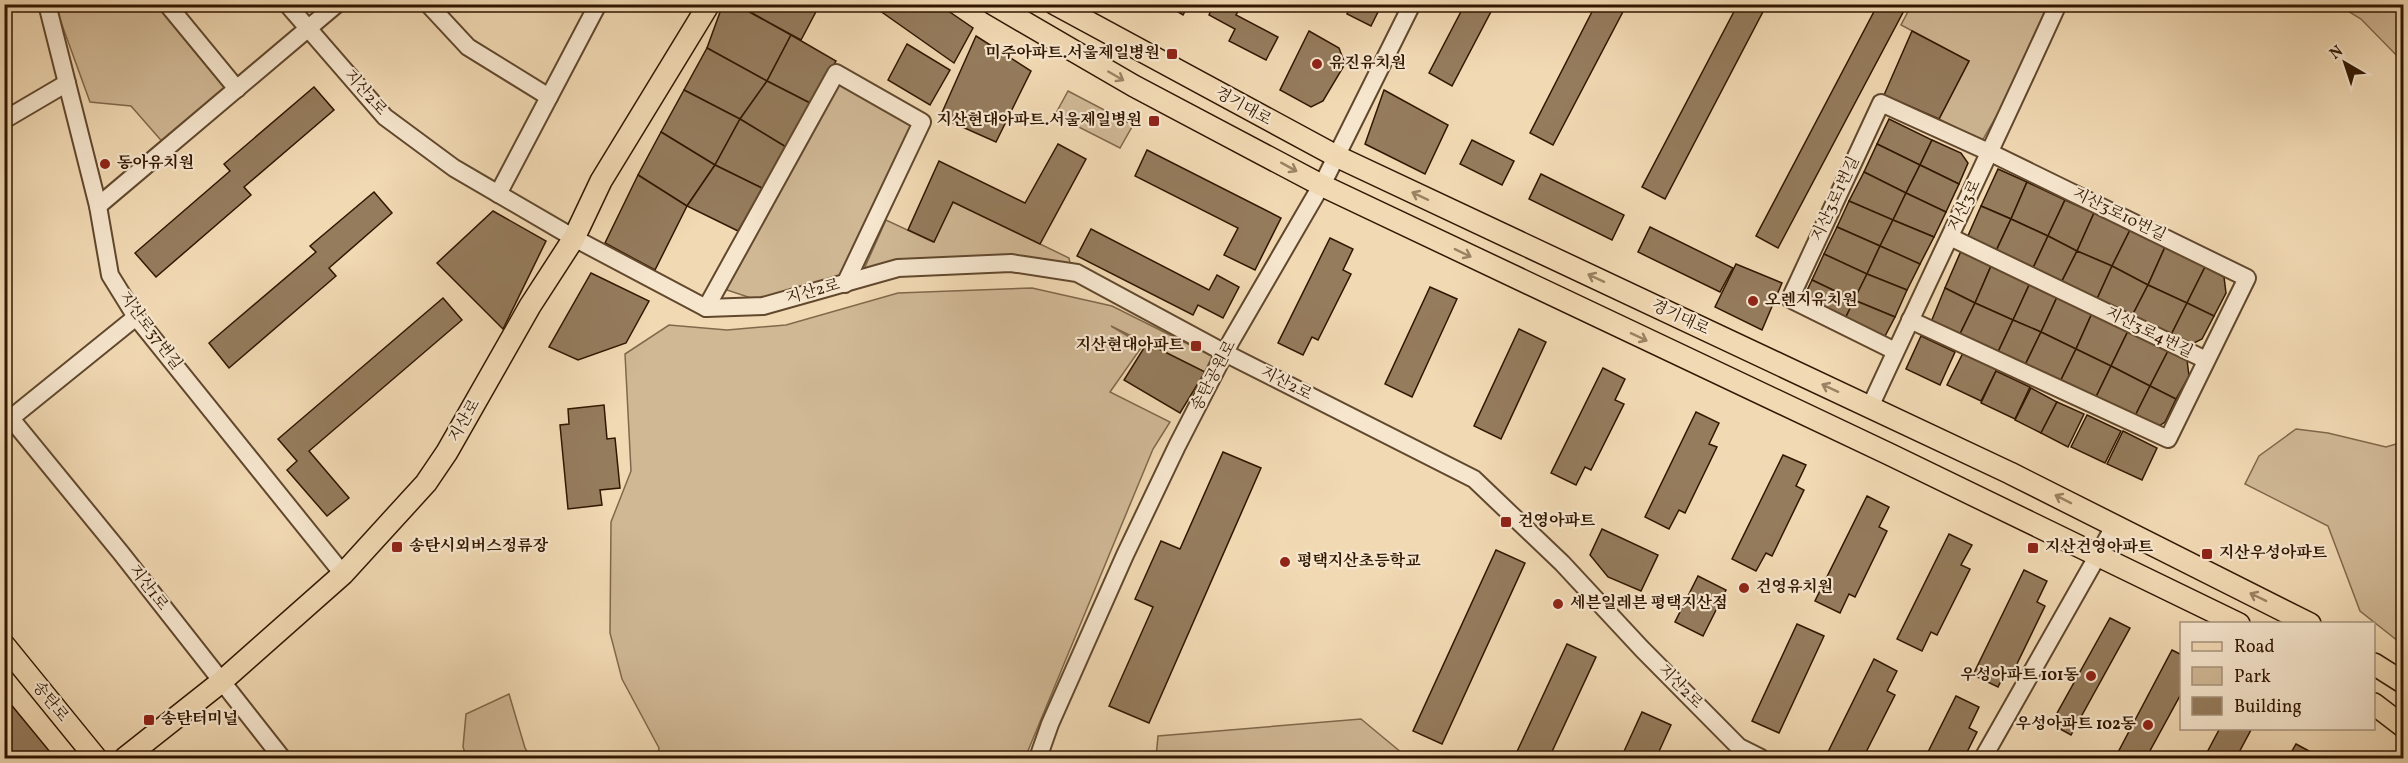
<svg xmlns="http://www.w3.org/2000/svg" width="2408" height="763" font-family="Vollkorn,'Noto Serif KR',serif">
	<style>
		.green { fill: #d0b895; stroke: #80684a; stroke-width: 1.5 }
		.building { fill: #957c5d; stroke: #311700; stroke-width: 1.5 }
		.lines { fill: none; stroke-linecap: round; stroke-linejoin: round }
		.minor-casing { stroke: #61482d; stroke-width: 20 }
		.major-casing { stroke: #311700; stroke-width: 24 }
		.minor { stroke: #f6e6ce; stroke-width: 16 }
		.major { stroke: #f1d9b3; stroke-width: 21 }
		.oneway { stroke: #9b8262 }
		.poi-dot { fill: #8f2418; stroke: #f6e6ce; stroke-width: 2 }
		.labels { text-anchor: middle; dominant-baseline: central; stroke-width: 4.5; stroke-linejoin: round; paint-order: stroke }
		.poi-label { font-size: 16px; font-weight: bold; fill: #311700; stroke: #f6e6ce; text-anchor: start }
		.street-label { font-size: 16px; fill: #311700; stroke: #f6e6ce }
	</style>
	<rect width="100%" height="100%" fill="#f1d9b3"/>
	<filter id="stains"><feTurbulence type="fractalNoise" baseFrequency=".00333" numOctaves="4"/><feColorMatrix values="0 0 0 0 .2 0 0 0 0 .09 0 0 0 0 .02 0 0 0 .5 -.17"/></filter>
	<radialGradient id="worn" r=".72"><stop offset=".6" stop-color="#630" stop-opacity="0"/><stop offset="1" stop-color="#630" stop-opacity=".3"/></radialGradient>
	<g class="green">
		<polygon points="1912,4 2040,5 2052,19 1982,141 1939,119 1969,61 1901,25"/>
		<polygon points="93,5 156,5 228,92 166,146 131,106 90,102 57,11"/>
		<polygon points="2338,5 2403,5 2403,62 2361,19"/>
		<polygon points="838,84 914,127 836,282 754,299 727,290 732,271"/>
		<polygon points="1068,91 1133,125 1120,148 1055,115"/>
		<polygon points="953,202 1069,258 1070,263 1065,268 860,278 886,220 933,242"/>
		<polygon points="1032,288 1112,306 1212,356 1205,372 1111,326 1143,345 1110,392 1170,422 1153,449 1025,758 657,758 659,748 622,679 610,633 611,522 631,471 625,354 669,325 727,330 786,325 898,293"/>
		<polygon points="2296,429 2328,433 2386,447 2403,442 2403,645 2360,611 2328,526 2245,484 2259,456"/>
		<polygon points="509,694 525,748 531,758 467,758 463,747 466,714"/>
		<polygon points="1361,719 1408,758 1156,758 1158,736"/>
	</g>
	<g class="building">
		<polygon points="723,4 735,4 791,35 767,81 707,48"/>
		<polygon points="745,4 820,4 801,40 743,8"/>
		<polygon points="878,4 938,4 973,28 954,63 876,8"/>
		<polygon points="1165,4 1189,4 1183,15"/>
		<polygon points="1214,4 1242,4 1236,15 1278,37 1266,60 1229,41 1235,29 1209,15"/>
		<polygon points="1352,4 1382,4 1371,26 1347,14"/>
		<polygon points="1465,4 1495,4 1452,86 1429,73"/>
		<polygon points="1596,4 1627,4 1553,145 1530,133"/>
		<polygon points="1738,4 1767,4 1665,199 1642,187"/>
		<polygon points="1878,4 1907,5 1778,248 1756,236"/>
		<polygon points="1309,31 1339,48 1345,64 1323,101 1311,107 1280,90"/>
		<polygon points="1912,31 1969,61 1939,119 1884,95"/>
		<polygon points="791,35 836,61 812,104 767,81"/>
		<polygon points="976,36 1031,71 996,142 940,117"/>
		<polygon points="907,44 950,70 930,105 888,80"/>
		<polygon points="707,48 767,81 740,119 684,90"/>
		<polygon points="767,81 812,104 786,147 740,119"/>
		<polygon points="314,87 334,110 244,187 251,195 156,277 135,253 230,171 224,164"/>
		<polygon points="684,90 740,119 715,165 661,132"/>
		<polygon points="1384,90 1448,125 1425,174 1365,144"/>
		<polygon points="740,119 786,147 764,189 715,165"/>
		<polygon points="1889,119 1932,140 1920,165 1877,144"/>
		<polygon points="661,132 715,165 687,206 638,175"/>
		<polygon points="1472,140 1514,161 1502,185 1460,164"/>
		<polygon points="1932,140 1961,153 1968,163 1959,184 1920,165"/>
		<polygon points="1058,144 1086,159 1040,244 953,202 934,242 908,230 939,161 1025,203"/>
		<polygon points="1877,144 1920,165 1906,193 1864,172"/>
		<polygon points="1147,150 1281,218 1255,270 1224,255 1238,228 1135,176"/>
		<polygon points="715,165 764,189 738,231 687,206"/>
		<polygon points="1920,165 1959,184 1946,212 1906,193"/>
		<polygon points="1998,169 2027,182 2011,219 1981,206"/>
		<polygon points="1864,172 1906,193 1893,220 1849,201"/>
		<polygon points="1541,174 1624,215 1612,240 1529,199"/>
		<polygon points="638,175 687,206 655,270 605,243"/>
		<polygon points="2027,182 2065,200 2048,236 2011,219"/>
		<polygon points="374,192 392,213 329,268 336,276 229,368 209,343 316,252 310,246"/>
		<polygon points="1906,193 1946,212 1934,237 1893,220"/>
		<polygon points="2065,200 2094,213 2077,251 2048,236"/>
		<polygon points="1849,201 1893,220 1880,246 1837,227"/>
		<polygon points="1981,206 2011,219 1996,251 1967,238"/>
		<polygon points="493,211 546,241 503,329 437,263"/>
		<polygon points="2094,213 2130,230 2112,266 2077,251"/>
		<polygon points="2011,219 2048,236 2033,268 1996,251"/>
		<polygon points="1893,220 1934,237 1920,264 1880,246"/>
		<polygon points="1650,227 1733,268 1720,292 1638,252"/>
		<polygon points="1837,227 1880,246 1867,274 1824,254"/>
		<polygon points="1091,229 1209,290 1217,275 1239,287 1223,318 1198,305 1193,315 1077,256"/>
		<polygon points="2130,230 2165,247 2148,285 2112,266"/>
		<polygon points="2048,236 2077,251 2062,281 2033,268"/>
		<polygon points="1330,238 1353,249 1343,270 1351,274 1318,340 1312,337 1303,355 1278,343"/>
		<polygon points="1880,246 1920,264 1907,290 1867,274"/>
		<polygon points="2165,247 2205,267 2187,303 2148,285"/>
		<polygon points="1961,251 1991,266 1975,303 1945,288"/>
		<polygon points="2077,251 2112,266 2097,299 2062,281"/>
		<polygon points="1824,254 1867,274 1854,300 1812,280"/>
		<polygon points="1736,264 1782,283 1762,330 1715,307"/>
		<polygon points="1991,266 2030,283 2013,320 1975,303"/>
		<polygon points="2112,266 2148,285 2132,316 2097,299"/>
		<polygon points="2205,267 2224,277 2226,293 2214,316 2187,303"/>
		<polygon points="591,273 649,301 626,343 578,360 549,347"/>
		<polygon points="1867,274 1907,290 1895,317 1854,300"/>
		<polygon points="1812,280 1854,300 1844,321 1802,301"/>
		<polygon points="2030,283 2058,295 2041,332 2013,320"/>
		<polygon points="2148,285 2187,303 2171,335 2132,316"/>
		<polygon points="1430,287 1457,299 1412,397 1385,384"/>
		<polygon points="1945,288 1975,303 1960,334 1931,322"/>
		<polygon points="2058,295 2093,311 2076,349 2041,332"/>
		<polygon points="443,298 462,320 309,451 349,498 327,516 287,470 297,461 278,439"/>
		<polygon points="1854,300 1895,317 1884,338 1844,321"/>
		<polygon points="1975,303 2013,320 1998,352 1960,334"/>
		<polygon points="2187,303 2214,316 2202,339 2192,344 2171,335"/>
		<polygon points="2093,311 2129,329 2111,366 2076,349"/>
		<polygon points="2013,320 2041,332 2025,365 1998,352"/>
		<polygon points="1519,329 1546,342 1501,439 1474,426"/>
		<polygon points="2129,329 2169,349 2150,386 2111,366"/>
		<polygon points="2041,332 2076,349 2060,382 2025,365"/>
		<polygon points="1921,336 1955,352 1940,385 1906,369"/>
		<polygon points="1147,343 1205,372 1180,413 1124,380"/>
		<polygon points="2076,349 2111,366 2095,399 2060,382"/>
		<polygon points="2169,349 2187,360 2189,376 2176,399 2150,386"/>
		<polygon points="1963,353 1997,369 1981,401 1947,385"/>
		<polygon points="2111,366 2150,386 2134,418 2095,399"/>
		<polygon points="1603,368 1625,379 1615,400 1624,404 1591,470 1585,467 1576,485 1551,473"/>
		<polygon points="1996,371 2030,387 2015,419 1981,403"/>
		<polygon points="2150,386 2176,399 2165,422 2156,428 2134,418"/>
		<polygon points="2031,388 2057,402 2041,433 2015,420"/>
		<polygon points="2057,402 2084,414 2068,447 2041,433"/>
		<polygon points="604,405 607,439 615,438 620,488 600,490 602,505 568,509 560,425 569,424 568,409"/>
		<polygon points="1696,412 1719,423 1709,444 1717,447 1685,513 1679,510 1669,529 1645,517"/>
		<polygon points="2087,415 2121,431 2105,463 2071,447"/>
		<polygon points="2123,431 2157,448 2142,480 2107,464"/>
		<polygon points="1223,452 1261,468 1149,723 1109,706 1153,607 1135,599 1161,541 1180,549"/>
		<polygon points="1783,455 1806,465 1796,486 1804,490 1772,556 1766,553 1756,571 1732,559"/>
		<polygon points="1867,496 1889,507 1879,527 1887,531 1855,597 1849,594 1840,613 1815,601"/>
		<polygon points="1602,529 1658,555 1641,591 1608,577 1590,555"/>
		<polygon points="1949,534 1972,545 1961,565 1970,569 1937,635 1931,632 1922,651 1897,639"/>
		<polygon points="1496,550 1525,563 1442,744 1413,731"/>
		<polygon points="2024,570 2047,581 2037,602 2045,606 2013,672 2007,669 1998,687 1973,675"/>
		<polygon points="1698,576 1726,590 1703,636 1675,622"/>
		<polygon points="2110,618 2130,628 2071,735 2051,724"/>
		<polygon points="1797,624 1824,636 1779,733 1752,721"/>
		<polygon points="1567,644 1596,657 1549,758 1514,758"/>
		<polygon points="2172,650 2182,655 2182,692 2146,758 2115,758"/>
		<polygon points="1874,659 1897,671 1887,691 1895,695 1863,758 1825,758"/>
		<polygon points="4,696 55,758 15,758 4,745"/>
		<polygon points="1956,696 1979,707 1969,728 1977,732 1964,758 1925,758"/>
		<polygon points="1642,712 1671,725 1656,758 1621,758"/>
		<polygon points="2220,728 2252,728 2236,758 2204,758"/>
		<polygon points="2296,744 2322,758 2288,758"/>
	</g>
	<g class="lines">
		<defs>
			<g id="minor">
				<polyline points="47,4 98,206 110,275 136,317 343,574"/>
				<polyline points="167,4 237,89"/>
				<polyline points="287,4 385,117 454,168 574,238 706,308 763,306 898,268 1011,263 1077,273 1225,353 1474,479 1562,563 1642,649 1739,747 1761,758"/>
				<polyline points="428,4 468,47 549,97"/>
				<polyline points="4,120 67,83"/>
				<polyline points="498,194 598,4"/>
				<polyline points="98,206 337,4"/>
				<polyline points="1950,237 2206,360"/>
				<polyline points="706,308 836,73 922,122 845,284"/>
				<polyline points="1895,351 1790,299 1881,103 1991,153 2247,278 2168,439 1910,320"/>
				<path d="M 1870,407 C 1932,272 1997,139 2058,4"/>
				<polyline points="4,410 121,553 282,758"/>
				<polyline points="11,418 136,317"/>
				<polyline points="1038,758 1050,724 1125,555 1177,446 1231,341 1325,179 1412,4"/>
				<polyline points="1983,758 2115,525"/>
			</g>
			<g id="major">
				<polyline points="993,4 1134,86 1321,185 1891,455 2239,624"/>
				<polyline points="1055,4 1336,156 2010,473 2310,624"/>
				<polyline points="4,645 96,758"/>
				<polyline points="2374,664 2404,683"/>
				<polyline points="2374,704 2404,727"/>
				<polyline points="125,758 221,682 343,574 426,483 447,452 530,306 574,238 601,181 709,4"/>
			</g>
		</defs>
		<use href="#minor" class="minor-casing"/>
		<use href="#major" class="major-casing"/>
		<use href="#minor" class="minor"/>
		<use href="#major" class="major"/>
	</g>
	<defs><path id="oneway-shaft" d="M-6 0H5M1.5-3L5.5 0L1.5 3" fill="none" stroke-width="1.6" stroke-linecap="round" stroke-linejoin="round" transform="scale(1.5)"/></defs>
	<g class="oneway">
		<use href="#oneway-shaft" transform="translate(1116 76) rotate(30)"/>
		<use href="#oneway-shaft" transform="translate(1289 167) rotate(29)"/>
		<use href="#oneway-shaft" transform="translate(1420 196) rotate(-155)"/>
		<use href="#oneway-shaft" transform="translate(1463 253) rotate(26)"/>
		<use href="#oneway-shaft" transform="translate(1596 278) rotate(-155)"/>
		<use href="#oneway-shaft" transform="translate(1639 337) rotate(25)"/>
		<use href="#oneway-shaft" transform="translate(1830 388) rotate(-155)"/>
		<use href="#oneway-shaft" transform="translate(2063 499) rotate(-153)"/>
		<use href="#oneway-shaft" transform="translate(2258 597) rotate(-154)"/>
	</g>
	<g class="poi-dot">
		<rect x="1166" y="48" width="12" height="12" rx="3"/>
		<circle cx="1317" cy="64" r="6"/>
		<rect x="1148" y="115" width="12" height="12" rx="3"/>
		<circle cx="105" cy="164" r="6"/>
		<circle cx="1753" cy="301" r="6"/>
		<rect x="1190" y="340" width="12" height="12" rx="3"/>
		<rect x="1500" y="516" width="12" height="12" rx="3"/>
		<rect x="391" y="541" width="12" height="12" rx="3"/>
		<rect x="2027" y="542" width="12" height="12" rx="3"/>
		<rect x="2201" y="548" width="12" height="12" rx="3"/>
		<circle cx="1285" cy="562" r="6"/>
		<circle cx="1744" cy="588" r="6"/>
		<circle cx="1558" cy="604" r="6"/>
		<circle cx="2091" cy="676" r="6"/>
		<rect x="143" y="714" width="12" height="12" rx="3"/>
		<circle cx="2148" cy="725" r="6"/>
	</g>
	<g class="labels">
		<g class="poi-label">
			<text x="1160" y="54" text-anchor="end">미주아파트.서울제일병원</text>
			<text x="1329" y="64">유진유치원</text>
			<text x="1142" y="121" text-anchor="end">지산현대아파트.서울제일병원</text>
			<text x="117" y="164">동아유치원</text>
			<text x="1765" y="301">오렌지유치원</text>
			<text x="1184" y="346" text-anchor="end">지산현대아파트</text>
			<text x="1518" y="522">건영아파트</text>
			<text x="409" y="547">송탄시외버스정류장</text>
			<text x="2045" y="548">지산건영아파트</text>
			<text x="2219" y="554">지산우성아파트</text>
			<text x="1297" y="562">평택지산초등학교</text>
			<text x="1756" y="588">건영유치원</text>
			<text x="1570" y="604">세븐일레븐 평택지산점</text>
			<text x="2079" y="676" text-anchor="end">우성아파트 101동</text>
			<text x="161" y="720">송탄터미널</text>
			<text x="2136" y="725" text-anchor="end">우성아파트 102동</text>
		</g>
		<g class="street-label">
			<text transform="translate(365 93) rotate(48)">지산2로</text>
			<text transform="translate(1243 107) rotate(29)">경기대로</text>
			<text transform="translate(1836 199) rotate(-65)">지산3로1번길</text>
			<text transform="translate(1965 206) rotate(-64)">지산3로</text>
			<text transform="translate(2119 215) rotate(26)">지산3로10번길</text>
			<text transform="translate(813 292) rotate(-15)">지산2로</text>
			<text transform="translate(1680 318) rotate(25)">경기대로</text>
			<text transform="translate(150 331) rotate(53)">지산로37번길</text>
			<text transform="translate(2149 333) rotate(26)">지산3로4번길</text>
			<text transform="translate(1214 376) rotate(-62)">송탄공원로</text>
			<text transform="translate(1286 384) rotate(27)">지산2로</text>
			<text transform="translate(465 421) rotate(-60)">지산로</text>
			<text transform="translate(148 588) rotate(52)">지산1로</text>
			<text transform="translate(1680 687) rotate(45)">지산2로</text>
			<text transform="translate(50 702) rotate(51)">송탄로</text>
		</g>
	</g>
	<rect width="2408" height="763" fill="none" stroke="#f1d9b3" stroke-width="24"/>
	<rect x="6" y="6" width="2396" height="751" fill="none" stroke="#311700" stroke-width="3"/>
	<rect x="12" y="12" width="2384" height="739" fill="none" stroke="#311700" stroke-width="1.5"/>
	<rect x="2180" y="622" width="195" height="108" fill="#f6e6ce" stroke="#a7937c" stroke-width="1.5"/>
	<rect x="2192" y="642" width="30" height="9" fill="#f1d9b3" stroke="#a7937c" stroke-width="1.5"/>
	<text x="2234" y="652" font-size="18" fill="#311700">Road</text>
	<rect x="2192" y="667" width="30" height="18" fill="#d0b895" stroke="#a7937c" stroke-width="1.5"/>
	<text x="2234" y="682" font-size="18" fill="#311700">Park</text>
	<rect x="2192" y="697" width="30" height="18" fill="#957c5d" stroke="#a7937c" stroke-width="1.5"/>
	<text x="2234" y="712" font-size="18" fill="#311700">Building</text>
	<g transform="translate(2345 63) rotate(321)" stroke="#f6e6ce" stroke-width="4.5" paint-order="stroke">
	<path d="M0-4.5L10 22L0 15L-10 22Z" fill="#311700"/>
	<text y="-9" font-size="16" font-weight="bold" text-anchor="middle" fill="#311700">N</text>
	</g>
	<rect width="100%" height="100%" filter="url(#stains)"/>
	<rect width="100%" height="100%" fill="url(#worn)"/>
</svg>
